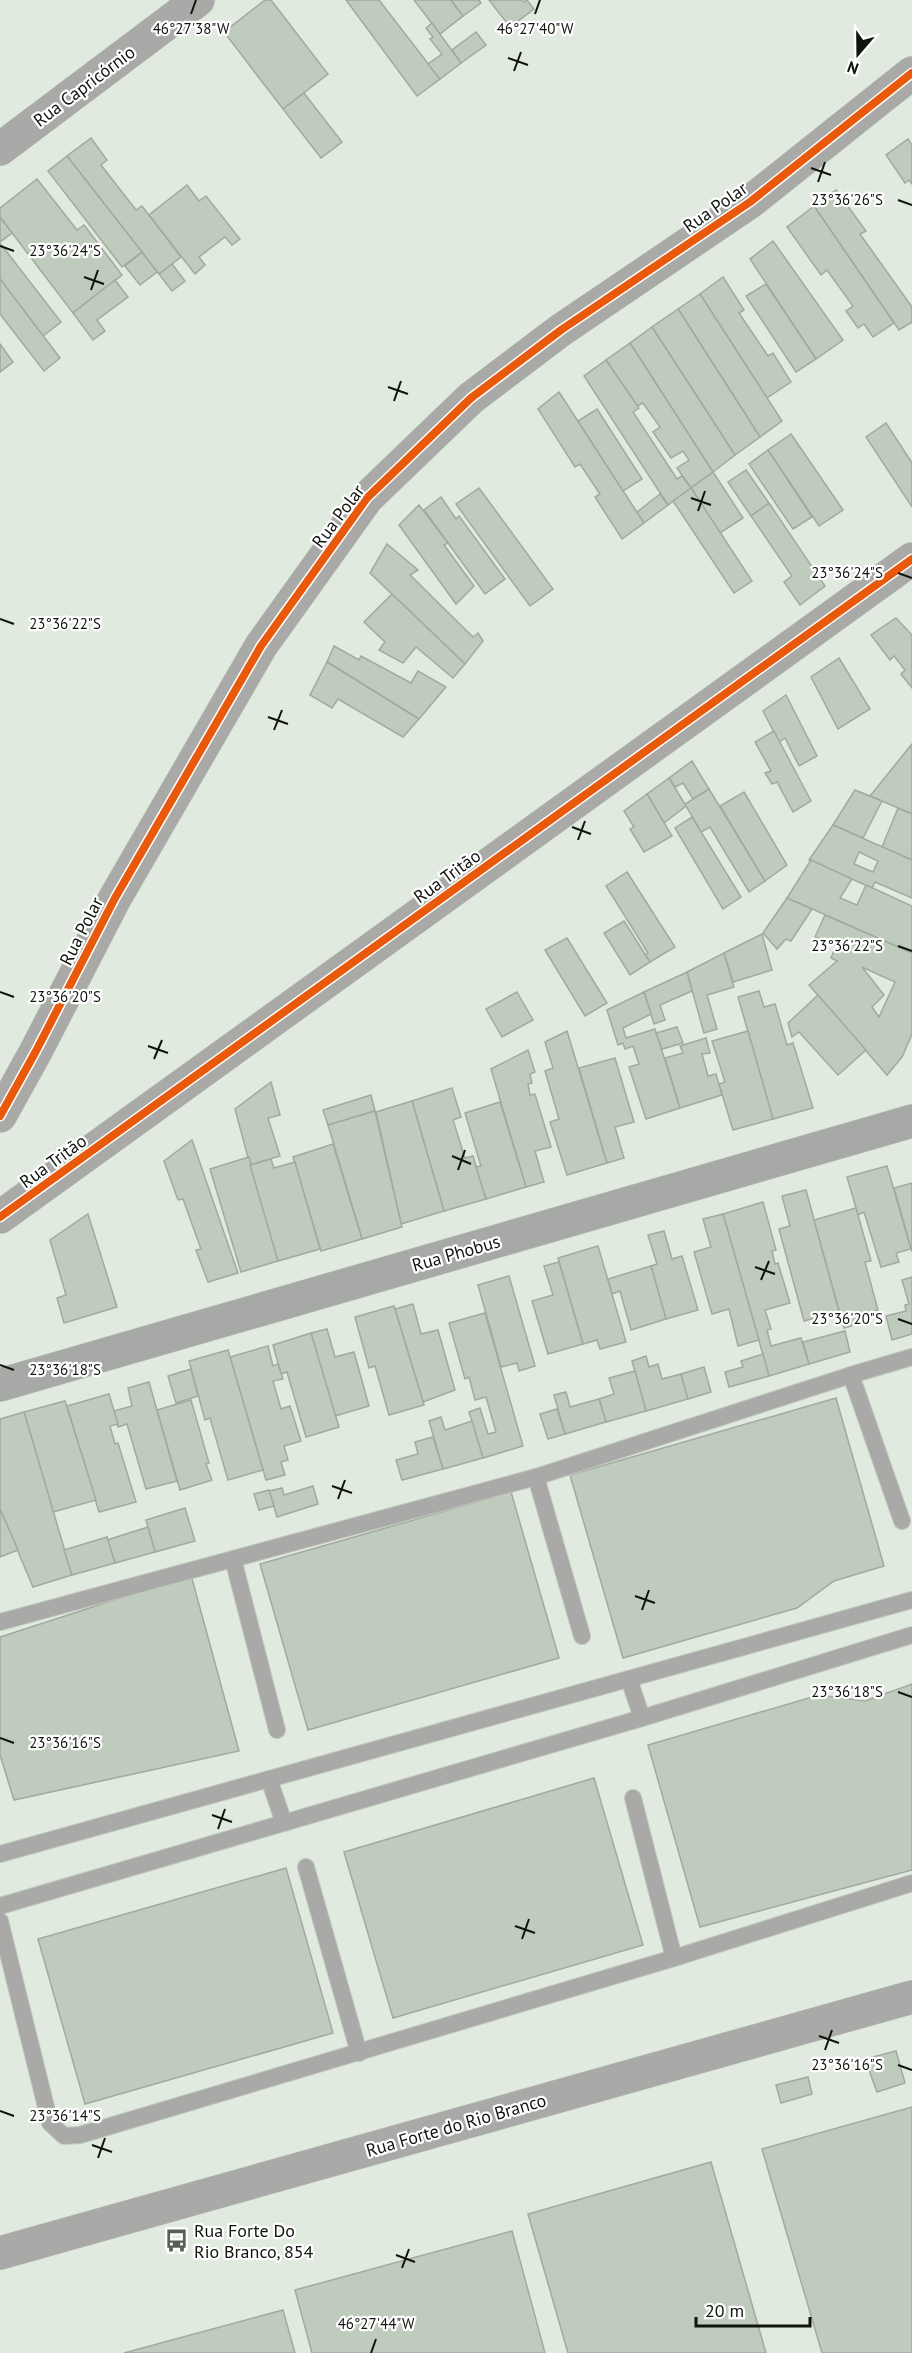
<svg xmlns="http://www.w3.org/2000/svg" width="912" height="2353" font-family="'PT Sans',sans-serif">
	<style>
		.building { fill: #bfcbbc; stroke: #a3a9a1; stroke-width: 1.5; fill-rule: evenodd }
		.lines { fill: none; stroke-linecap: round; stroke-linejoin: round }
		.lane-casing { stroke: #c0c7bd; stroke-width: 18 }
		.street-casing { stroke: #c0c7bd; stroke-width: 34 }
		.secondary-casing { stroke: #c0c7bd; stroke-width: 34 }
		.lane { stroke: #a9a9a8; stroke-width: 16 }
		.street { stroke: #a9a9a8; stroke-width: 33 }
		.secondary { stroke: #a7a9a7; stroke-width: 33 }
		.cycleway-casing { stroke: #fff; stroke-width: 11 }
		.cycleway { stroke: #e8590c; stroke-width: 8 }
		.ticks { fill: none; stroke: #0f140d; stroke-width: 2 }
		.labels { text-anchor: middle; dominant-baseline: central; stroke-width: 4.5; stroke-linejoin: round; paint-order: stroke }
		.street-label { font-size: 18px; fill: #0f140d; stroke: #fff }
		.poi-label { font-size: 18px; fill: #0f140d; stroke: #fff; text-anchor: start }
		.ticks-label { font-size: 15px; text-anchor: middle; fill: #0f140d; stroke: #fff; stroke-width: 4.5; stroke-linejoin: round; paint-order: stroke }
	</style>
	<rect width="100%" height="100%" fill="#e1eade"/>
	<g class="building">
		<polygon points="265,0 271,0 328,74 283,109 224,32"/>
		<polygon points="346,0 379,0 440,79 417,96"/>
		<polygon points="414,0 451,0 463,16 440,34"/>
		<polygon points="451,0 479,0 481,3 463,16"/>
		<polygon points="489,0 522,0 524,2 527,0 534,9 510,27"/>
		<polygon points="432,23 461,63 440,79 428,64 442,54 430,39 433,37 426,28"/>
		<polygon points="476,32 486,45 461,63 452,50"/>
		<polygon points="304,93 342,142 321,158 283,109"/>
		<polygon points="91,138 107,160 101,165 136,210 142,206 181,257 159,274 67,156"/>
		<polygon points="908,139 912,145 912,184 909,180 905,183 886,155"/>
		<polygon points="67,156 142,252 122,267 48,171"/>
		<polygon points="37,179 77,230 84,225 122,275 73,313 0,217 0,208"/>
		<polygon points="187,185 199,201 206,196 240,239 232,245 225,237 199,257 205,265 195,274 149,215"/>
		<polygon points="836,190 866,231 860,234 912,307 912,322 899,330 814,206"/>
		<polygon points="814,206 894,323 873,337 864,324 858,328 846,311 853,306 827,270 821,275 787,227"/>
		<polygon points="0,217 12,233 0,242"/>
		<polygon points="773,241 843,340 816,359 750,259"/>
		<polygon points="0,243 61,322 43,336 0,279"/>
		<polygon points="142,252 157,272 140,285 125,266"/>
		<polygon points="172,264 185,281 172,291 159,274"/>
		<polygon points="723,277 744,310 739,313 768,356 773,353 791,382 767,398 700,294"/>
		<polygon points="0,279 60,358 44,371 0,314"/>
		<polygon points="115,280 128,297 97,320 105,331 93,340 73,313"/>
		<polygon points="766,284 816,359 796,372 746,296"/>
		<polygon points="700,294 782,421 760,437 678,309"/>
		<polygon points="678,309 760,437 735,455 652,327"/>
		<polygon points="652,327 735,455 713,472 630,343"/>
		<polygon points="630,343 713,472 691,488 677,468 689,460 683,451 671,458 653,432 660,427 643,403 637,406 606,360"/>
		<polygon points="0,344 13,362 0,372"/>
		<polygon points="606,360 639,408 633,412 677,479 682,476 691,488 668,505 584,376"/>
		<polygon points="559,392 644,523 622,539 595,497 600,494 580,464 575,467 538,409"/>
		<polygon points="597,409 642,479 623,491 578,421"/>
		<polygon points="886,423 912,463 912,507 866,437"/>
		<polygon points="791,434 843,510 819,526 768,450"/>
		<polygon points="768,450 812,517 793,529 749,464"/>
		<polygon points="746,470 769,503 751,516 728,482"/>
		<polygon points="713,472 743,518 720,533 691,488"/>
		<polygon points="479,488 553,589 530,606 456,504"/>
		<polygon points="691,488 752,581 734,593 673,501"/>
		<polygon points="660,494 668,505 644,523 637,512"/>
		<polygon points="441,497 456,519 459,516 505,579 485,594 424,510"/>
		<polygon points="769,503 825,586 800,605 784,582 792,576 751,516"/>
		<polygon points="419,505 448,543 444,545 474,586 456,604 399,525"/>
		<polygon points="387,544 418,570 410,575 473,637 478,633 483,641 465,664 370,573"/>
		<polygon points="392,594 465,664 453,678 416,647 403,663 379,650 385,642 364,622"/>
		<polygon points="896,618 912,635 912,688 901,674 905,670 894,656 890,660 871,635"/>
		<polygon points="334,646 359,660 361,656 411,683 418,671 446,687 419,719 327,662"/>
		<polygon points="839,658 870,709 838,729 811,677"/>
		<polygon points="327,662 419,719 403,737 338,699 332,708 310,695"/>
		<polygon points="786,695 817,756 799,766 785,738 779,742 763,711"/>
		<polygon points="774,731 811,801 793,812 777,782 772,784 765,773 771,771 755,742"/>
		<polygon points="912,744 912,814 870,796"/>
		<polygon points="692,761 709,789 693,799 683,783 675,787 669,778"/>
		<polygon points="669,778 686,806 664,823 647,794"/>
		<polygon points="709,789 765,881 749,892 710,827 701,832 685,804"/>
		<polygon points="855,790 882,801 863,838 833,825"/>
		<polygon points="744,792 787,865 765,881 720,806"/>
		<polygon points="647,794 672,836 644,852 630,829 634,827 624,811"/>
		<polygon points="898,808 912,814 912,860 882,847"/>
		<polygon points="692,817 741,897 723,909 675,828"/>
		<path d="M 833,825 L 912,860 L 912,898 L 875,882 L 872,888 L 809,860 ZM 859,852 L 878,861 L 873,872 L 854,864 Z"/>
		<polygon points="811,860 852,879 840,898 857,905 866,885 912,906 912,953 787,898"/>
		<polygon points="627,872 675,947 650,962 645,955 648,953 606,886"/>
		<polygon points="787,898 812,909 791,941 786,939 777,949 763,933"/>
		<path d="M 825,915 L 912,953 L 912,1034 L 902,1057 L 887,1075 L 809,985 L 837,961 L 831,958 L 836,946 L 815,937 ZM 862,967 L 895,982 L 879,1017 L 872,1007 L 884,995 Z"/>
		<polygon points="624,921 650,962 630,975 604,933"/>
		<polygon points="762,934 772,970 733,982 724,953"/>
		<polygon points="567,938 607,1003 585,1016 545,950"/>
		<polygon points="724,953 734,987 707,995 717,1029 704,1033 687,972"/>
		<polygon points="687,972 692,991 660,1005 665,1020 654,1024 644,992"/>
		<polygon points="759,991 764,1007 775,1004 787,1045 793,1043 813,1108 773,1119 738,997"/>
		<polygon points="517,992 533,1020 502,1037 486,1009"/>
		<polygon points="644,992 651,1014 623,1028 626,1038 655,1029 680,1108 646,1119 629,1067 639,1064 633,1046 625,1049 623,1043 618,1045 607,1010"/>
		<polygon points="818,995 866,1050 838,1075 799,1032 792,1037 788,1023"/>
		<polygon points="677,1027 683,1043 662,1049 656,1033"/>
		<polygon points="567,1031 607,1163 567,1175 550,1122 559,1119 545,1071 553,1068 545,1042"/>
		<polygon points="748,1031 773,1119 733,1130 719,1084 725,1082 712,1041"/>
		<polygon points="706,1038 710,1053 702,1054 708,1076 716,1074 722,1095 680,1108 665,1058 683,1053 680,1046"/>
		<polygon points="528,1050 535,1072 530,1074 532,1083 528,1084 530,1095 535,1094 551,1147 535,1151 544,1182 526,1187 491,1069"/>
		<polygon points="615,1058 634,1122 615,1127 624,1158 607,1163 579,1068"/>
		<polygon points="271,1082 280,1115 268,1118 280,1156 250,1165 235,1109"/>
		<polygon points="452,1088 461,1117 453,1120 465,1158 473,1156 486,1199 444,1211 412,1101"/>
		<polygon points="371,1095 375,1111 328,1125 323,1110"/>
		<polygon points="412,1101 444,1211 401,1224 376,1112"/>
		<polygon points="500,1102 526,1187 486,1199 476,1167 481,1166 465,1113"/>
		<polygon points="375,1111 402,1227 362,1239 328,1125"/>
		<polygon points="192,1140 238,1273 208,1282 196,1250 201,1249 183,1199 178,1200 164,1161"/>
		<polygon points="333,1144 362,1239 321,1251 293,1157"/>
		<polygon points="249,1157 278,1261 241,1272 210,1169"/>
		<polygon points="271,1159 274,1168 295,1162 320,1249 278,1261 250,1165"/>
		<polygon points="887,1166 911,1249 896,1253 899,1262 881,1267 864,1212 858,1215 847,1177"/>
		<polygon points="912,1183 912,1252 894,1188"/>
		<polygon points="806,1190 839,1311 804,1321 779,1229 790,1226 782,1196"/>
		<polygon points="763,1202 776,1250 772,1251 775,1264 778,1263 790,1303 765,1310 771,1329 767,1330 771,1346 801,1338 809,1364 769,1376 723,1214"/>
		<polygon points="856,1208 871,1261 865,1262 878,1310 856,1315 858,1324 844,1328 814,1220"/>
		<polygon points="88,1214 117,1307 64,1323 57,1298 66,1295 50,1240"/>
		<polygon points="723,1214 759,1340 738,1346 729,1309 712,1314 694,1252 711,1247 703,1219"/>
		<polygon points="664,1231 672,1259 682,1256 698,1310 666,1319 651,1266 657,1264 648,1235"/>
		<polygon points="598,1246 626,1342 600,1349 597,1340 583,1344 558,1258"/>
		<polygon points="559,1262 583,1344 548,1354 532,1301 553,1295 544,1266"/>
		<polygon points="651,1266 666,1319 631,1330 620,1291 612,1294 608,1279"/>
		<polygon points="509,1276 535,1366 519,1371 517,1363 501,1367 478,1285"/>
		<polygon points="912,1277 912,1334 892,1340 886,1316 906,1311 905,1305 909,1304 902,1280"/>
		<polygon points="413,1304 421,1334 438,1330 455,1390 423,1402 395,1309"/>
		<polygon points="394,1306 424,1405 389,1415 375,1366 369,1368 355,1317"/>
		<polygon points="485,1313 523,1446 483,1458 469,1412 480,1408 488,1434 496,1432 486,1397 475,1400 469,1377 465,1379 449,1323"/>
		<polygon points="327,1329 335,1357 354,1352 369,1406 335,1416 311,1333"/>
		<polygon points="845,1331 850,1352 809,1364 803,1342"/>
		<polygon points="311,1333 339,1427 306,1437 287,1372 281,1374 273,1345"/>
		<polygon points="268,1346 273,1366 278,1364 283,1379 273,1381 281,1409 290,1406 301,1441 284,1446 288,1460 281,1462 285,1475 266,1480 230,1357"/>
		<polygon points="228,1350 263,1470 228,1480 210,1418 205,1420 189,1361"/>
		<polygon points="763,1354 769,1376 729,1387 725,1372 743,1367 741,1361"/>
		<polygon points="646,1356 649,1367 658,1364 662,1379 681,1374 688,1399 646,1411 632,1361"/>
		<polygon points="704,1367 711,1392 688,1399 681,1374"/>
		<polygon points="191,1369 198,1396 176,1403 168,1376"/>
		<polygon points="635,1371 646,1411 606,1422 599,1399 614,1394 609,1378"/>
		<polygon points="149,1382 177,1481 146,1489 127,1424 118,1427 114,1411 132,1406 128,1388"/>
		<polygon points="566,1392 570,1407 599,1399 606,1422 565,1434 554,1395"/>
		<polygon points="109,1394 118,1424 110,1426 115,1444 118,1443 136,1502 99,1512 67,1406"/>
		<polygon points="836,1398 884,1566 834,1581 797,1608 623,1658 570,1475"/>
		<polygon points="191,1400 209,1463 206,1464 212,1480 180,1490 157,1410"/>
		<polygon points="65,1401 96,1500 53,1512 24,1412"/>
		<polygon points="557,1409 565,1434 548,1439 540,1414"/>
		<polygon points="24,1412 72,1575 33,1587 0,1509 0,1419"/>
		<polygon points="441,1417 445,1430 472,1421 483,1458 443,1469 429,1421"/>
		<polygon points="433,1437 443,1469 402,1480 396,1460 418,1454 415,1442"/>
		<polygon points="313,1486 318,1504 277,1517 269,1491 282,1488 284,1495"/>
		<polygon points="269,1490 274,1506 259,1510 254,1494"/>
		<polygon points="511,1492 559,1658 308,1730 260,1564"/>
		<polygon points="185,1508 195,1541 155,1552 146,1520"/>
		<polygon points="0,1509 18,1550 0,1557"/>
		<polygon points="148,1527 155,1552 115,1563 107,1540"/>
		<polygon points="107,1537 115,1563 72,1575 64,1550"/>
		<polygon points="191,1575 239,1751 14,1800 0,1755 0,1637"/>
		<polygon points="912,1684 912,1870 700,1927 648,1745 819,1695 865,1701"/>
		<polygon points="594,1778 643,1945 393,2018 344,1852"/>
		<polygon points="286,1868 333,2033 85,2104 38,1939"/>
		<polygon points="896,2051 905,2083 877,2092 865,2059"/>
		<polygon points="808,2077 812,2094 781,2103 776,2085"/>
		<polygon points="912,2107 912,2353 822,2353 762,2149"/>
		<polygon points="711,2162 766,2353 568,2353 528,2214"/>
		<polygon points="512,2231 545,2353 312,2353 295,2290"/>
		<polygon points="283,2310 295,2353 124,2353"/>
	</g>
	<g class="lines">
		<defs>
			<g id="lane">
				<polyline points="851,1375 912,1357"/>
				<polyline points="536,1477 582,1636"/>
				<polyline points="233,1559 277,1730"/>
				<polyline points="0,1622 536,1477 851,1375 902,1521"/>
				<polyline points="629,1679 642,1718"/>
				<polyline points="269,1779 284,1823"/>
				<polyline points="633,1798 674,1958"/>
				<polyline points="0,1854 912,1600"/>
				<polyline points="306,1867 359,2053"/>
				<polyline points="0,1906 642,1718 912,1635"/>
				<polyline points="0,1921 50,2123 64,2136 80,2135 674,1958 912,1883"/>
			</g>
			<g id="street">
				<polyline points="0,149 198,0"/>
				<polyline points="0,1116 36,1051 115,898 261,646 367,498 471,398 561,330 750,202 912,73"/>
				<polyline points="0,1217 912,559"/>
				<polyline points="0,2253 912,1997"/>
			</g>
			<polyline id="secondary" points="0,1385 912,1121"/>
		</defs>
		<use href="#lane" class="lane-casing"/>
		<use href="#street" class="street-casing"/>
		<use href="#secondary" class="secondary-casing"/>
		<use href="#lane" class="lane"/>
		<use href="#street" class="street"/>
		<use href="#secondary" class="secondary"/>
		<defs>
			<g id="cycleway">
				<polyline points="0,1116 36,1051 115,898 261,646 367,498 471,398 561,330 750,202 912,73"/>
				<polyline points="0,1217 912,559"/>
			</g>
		</defs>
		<use href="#cycleway" class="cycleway-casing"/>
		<use href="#cycleway" class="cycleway"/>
	</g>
	<path class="ticks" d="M 191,14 L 196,0M 535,14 L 540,0M 508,58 L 528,65M 514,71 L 521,52M 811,168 L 831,175M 818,182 L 825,162M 898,200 L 912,205M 0,246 L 14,251M 84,277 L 104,284M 91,290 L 98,270M 388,387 L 408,394M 394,401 L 401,381M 691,498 L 711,505M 698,511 L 705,491M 898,573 L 912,578M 0,619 L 14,624M 268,717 L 288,724M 274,730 L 282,710M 572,827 L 591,834M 578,840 L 585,821M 898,946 L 912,951M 0,992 L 14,997M 148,1046 L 168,1053M 154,1059 L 162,1040M 452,1156 L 471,1164M 458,1170 L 465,1150M 755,1267 L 775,1274M 761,1280 L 769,1261M 898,1319 L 912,1324M 0,1365 L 14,1370M 332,1486 L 352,1493M 338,1499 L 345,1480M 635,1596 L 655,1603M 642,1610 L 649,1590M 898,1692 L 912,1697M 0,1738 L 14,1743M 212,1815 L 232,1822M 218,1829 L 225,1809M 515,1926 L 535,1933M 522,1939 L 529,1919M 819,2036 L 839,2043M 825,2050 L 832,2030M 898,2065 L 912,2070M 0,2111 L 14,2116M 92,2145 L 112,2152M 98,2158 L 105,2138M 396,2255 L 415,2262M 402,2268 L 409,2249M 371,2353 L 376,2339"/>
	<defs>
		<symbol id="bus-bare" viewBox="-9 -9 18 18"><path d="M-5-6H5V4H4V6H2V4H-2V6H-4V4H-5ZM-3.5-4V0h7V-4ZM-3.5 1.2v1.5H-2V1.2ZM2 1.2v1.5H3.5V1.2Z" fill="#585f56" stroke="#fff" stroke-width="2.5" paint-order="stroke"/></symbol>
	</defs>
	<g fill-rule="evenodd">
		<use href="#bus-bare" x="160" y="2224" width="33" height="33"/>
	</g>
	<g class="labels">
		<g class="street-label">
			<text transform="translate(84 86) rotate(-37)">Rua Capricórnio</text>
			<text transform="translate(715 207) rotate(-35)">Rua Polar</text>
			<text transform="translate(338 516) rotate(-53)">Rua Polar</text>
			<text transform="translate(447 876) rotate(-36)">Rua Tritão</text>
			<text transform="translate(81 931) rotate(-63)">Rua Polar</text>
			<text transform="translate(53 1161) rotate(-36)">Rua Tritão</text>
			<text transform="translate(456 1253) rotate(-16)">Rua Phobus</text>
			<text transform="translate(456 2125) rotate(-16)">Rua Forte do Rio Branco</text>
		</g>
		<g class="poi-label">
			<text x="194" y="2230">Rua Forte Do<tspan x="194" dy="21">Rio Branco, 854</tspan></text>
		</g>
	</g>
	<g class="ticks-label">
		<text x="191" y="34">46°27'38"W</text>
		<text x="535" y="34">46°27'40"W</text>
		<text x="847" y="205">23°36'26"S</text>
		<text x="65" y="256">23°36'24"S</text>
		<text x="847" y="578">23°36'24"S</text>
		<text x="65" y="629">23°36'22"S</text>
		<text x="847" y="951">23°36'22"S</text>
		<text x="65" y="1002">23°36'20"S</text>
		<text x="847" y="1324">23°36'20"S</text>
		<text x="65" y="1375">23°36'18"S</text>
		<text x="847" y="1697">23°36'18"S</text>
		<text x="65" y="1748">23°36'16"S</text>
		<text x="847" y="2070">23°36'16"S</text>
		<text x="65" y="2121">23°36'14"S</text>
		<text x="376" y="2329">46°27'44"W</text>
	</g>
	<g transform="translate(858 54) rotate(200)" stroke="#ffffff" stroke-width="4.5" paint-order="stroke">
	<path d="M0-4.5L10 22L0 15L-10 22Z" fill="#0f140d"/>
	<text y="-9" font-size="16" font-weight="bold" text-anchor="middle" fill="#0f140d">N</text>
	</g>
	<path d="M696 2317v9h114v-9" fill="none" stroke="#0f140d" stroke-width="3"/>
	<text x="705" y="2317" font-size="18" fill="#0f140d" stroke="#ffffff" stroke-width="4.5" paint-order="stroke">20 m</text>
</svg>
